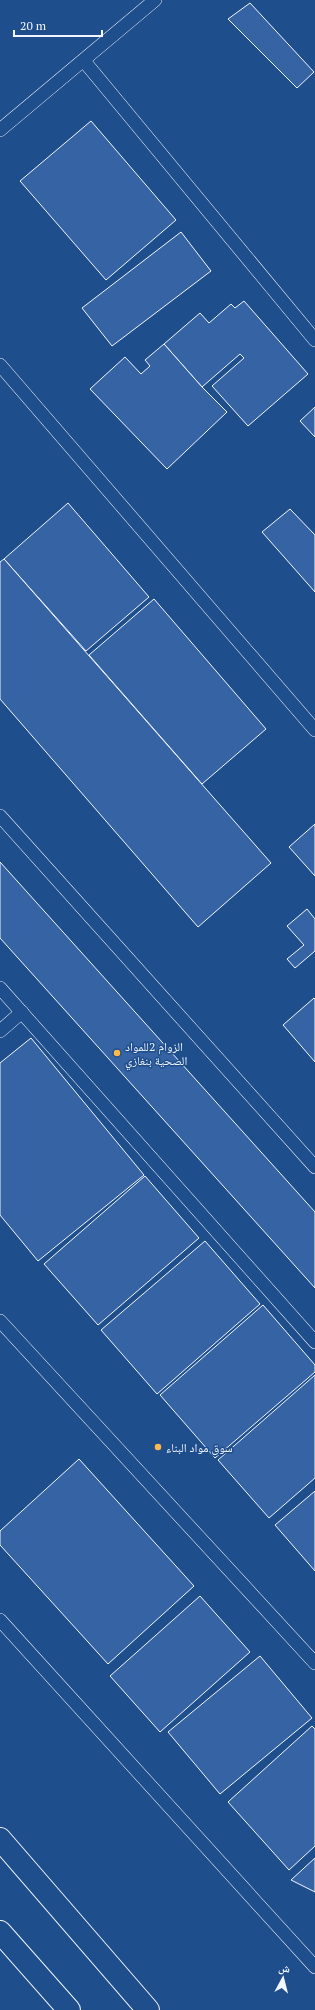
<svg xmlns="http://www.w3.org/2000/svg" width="315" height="2010" font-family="'PT Serif','Noto Naskh Arabic',serif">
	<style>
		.building { fill: #3563a3; stroke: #f2f6ff }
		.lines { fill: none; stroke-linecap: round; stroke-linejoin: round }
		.service-casing { stroke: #f2f6ff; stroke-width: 14 }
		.primary-casing { stroke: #f2f6ff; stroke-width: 24 }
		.service { stroke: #1f4e8c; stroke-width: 13 }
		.primary { stroke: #1f4e8c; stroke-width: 22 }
		.poi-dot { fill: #ffb74d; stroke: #1f4e8c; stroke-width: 1.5 }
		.labels { text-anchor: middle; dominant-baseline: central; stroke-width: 3; stroke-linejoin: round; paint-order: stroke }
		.poi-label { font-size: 12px; fill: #f2f6ff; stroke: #1f4e8c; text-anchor: start }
	</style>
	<rect width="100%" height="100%" fill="#1f4e8c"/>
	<g class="building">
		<polygon points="250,3 314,72 297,88 228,19"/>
		<polygon points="91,121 176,220 106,280 20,181"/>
		<polygon points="181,232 211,271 112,346 82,308"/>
		<polygon points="244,301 308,374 248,426 212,386 244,358 240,354 202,387 164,344 200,313 209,323 231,304 235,308"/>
		<polygon points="164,344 202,387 227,412 167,469 90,389 125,357 141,374 150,366 145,360"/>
		<polygon points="315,407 315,437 300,421"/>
		<polygon points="68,503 149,597 86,651 4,559"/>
		<polygon points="290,509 315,535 315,592 262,532"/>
		<polygon points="4,559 271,863 198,927 0,699 0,562"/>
		<polygon points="154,599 266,729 202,784 89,655"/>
		<polygon points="315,824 315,876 289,847"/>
		<polygon points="0,862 315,1212 315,1288 0,938"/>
		<polygon points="307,909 315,919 315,951 295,968 287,959 304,945 287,926"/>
		<polygon points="314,998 315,999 315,1062 283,1025"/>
		<polygon points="31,1038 144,1175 38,1261 0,1215 0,1063"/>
		<polygon points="145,1176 199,1238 98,1325 44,1264"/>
		<polygon points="205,1241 260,1304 157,1394 101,1330"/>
		<polygon points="263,1305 315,1365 315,1372 215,1458 160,1395"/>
		<polygon points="315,1375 315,1478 269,1518 218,1460"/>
		<polygon points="79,1459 194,1586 108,1664 0,1545 0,1531"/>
		<polygon points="315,1491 315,1571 275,1525"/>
		<polygon points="200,1596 250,1652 160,1732 110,1676"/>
		<polygon points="260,1656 312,1718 220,1794 168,1732"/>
		<polygon points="312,1726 315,1729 315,1846 289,1870 228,1802"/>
		<polygon points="315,1858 315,1892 291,1880"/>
	</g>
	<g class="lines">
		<defs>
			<g id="service">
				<polyline points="84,61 315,340"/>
				<polyline points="0,130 155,0"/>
				<polyline points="0,365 315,730"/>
				<polyline points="0,816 315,1167"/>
				<polyline points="0,988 315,1342"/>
				<polyline points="0,1031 22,1012"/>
				<polyline points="0,1321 315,1663"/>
				<polyline points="0,1620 315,1967"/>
			</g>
			<g id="primary">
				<polyline points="0,1839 148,2010"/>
				<polyline points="0,1932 69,2010"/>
			</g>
		</defs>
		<use href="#service" class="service-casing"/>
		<use href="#primary" class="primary-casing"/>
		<use href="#service" class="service"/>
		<use href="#primary" class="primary"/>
	</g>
	<g class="poi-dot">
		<circle cx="117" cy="1053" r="4"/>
		<circle cx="158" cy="1447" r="4"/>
	</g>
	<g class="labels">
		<g class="poi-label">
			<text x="125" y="1046">الزوام 2للمواد<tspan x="125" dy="14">الصحية بنغازي</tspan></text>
			<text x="166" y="1447">سوق مواد البناء</text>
		</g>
	</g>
	<g transform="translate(283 1978) rotate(7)" stroke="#1f4e8c" stroke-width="3" paint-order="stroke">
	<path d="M0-3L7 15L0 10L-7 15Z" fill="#f2f6ff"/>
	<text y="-6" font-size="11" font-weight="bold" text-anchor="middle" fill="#f2f6ff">ش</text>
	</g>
	<path d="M14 30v6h88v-6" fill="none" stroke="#f2f6ff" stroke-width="2"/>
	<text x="20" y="30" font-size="12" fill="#f2f6ff" stroke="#1f4e8c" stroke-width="3" paint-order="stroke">20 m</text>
</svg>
